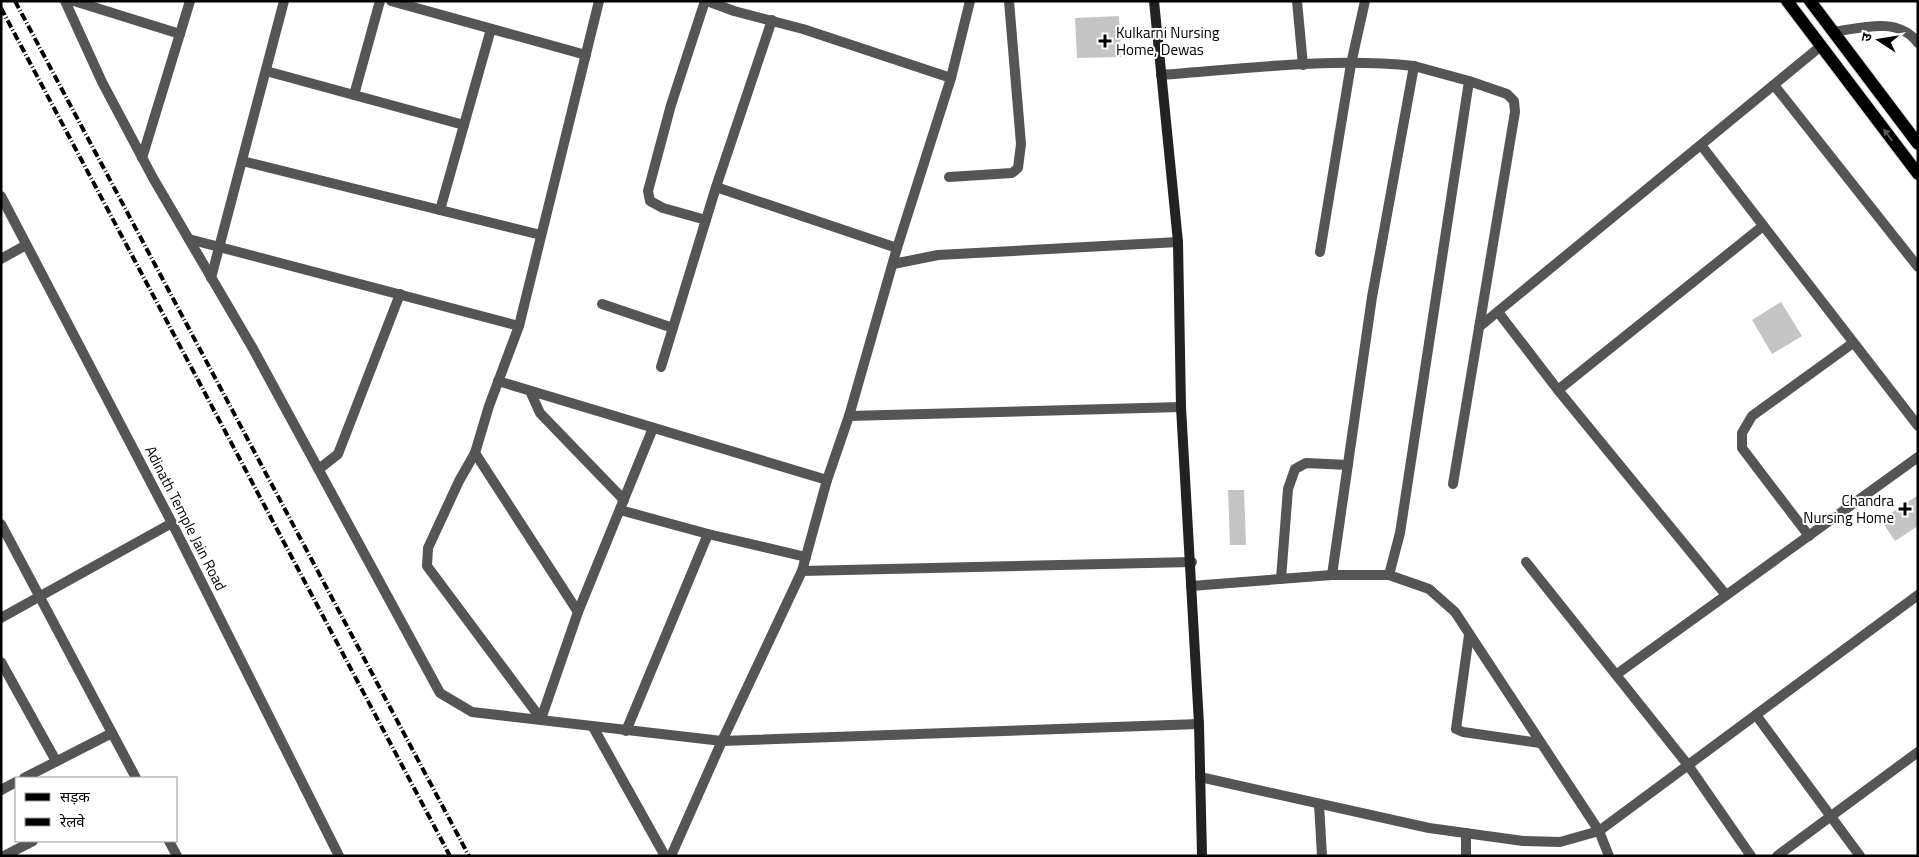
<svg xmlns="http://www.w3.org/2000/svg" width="1919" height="857" font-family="'Titillium Web','Noto Sans Devanagari',sans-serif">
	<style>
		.building { fill: #c4c4c4 }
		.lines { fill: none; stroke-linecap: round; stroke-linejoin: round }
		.primary-casing { stroke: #dbdbdb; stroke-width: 14 }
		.street { stroke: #555; stroke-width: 10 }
		.secondary { stroke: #222; stroke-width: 10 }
		.primary { stroke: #000; stroke-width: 12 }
		.rail { stroke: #000; stroke-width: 4; stroke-dasharray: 8 2.5 1 2.5; stroke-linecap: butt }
		.oneway { fill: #595959 }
		.poi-dot { fill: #000; stroke: #fff; stroke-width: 2 }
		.labels { text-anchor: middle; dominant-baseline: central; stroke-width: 4; stroke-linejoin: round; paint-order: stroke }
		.poi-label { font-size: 15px; fill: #000; stroke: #fff; text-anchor: start }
		.street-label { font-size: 15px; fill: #000; stroke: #fff }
	</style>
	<rect width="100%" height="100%" fill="#fff"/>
	<g class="building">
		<polygon points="1119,16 1121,57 1077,58 1075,18"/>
		<polygon points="1781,302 1802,336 1772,354 1752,320"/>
		<polygon points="1228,490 1244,490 1246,545 1230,545"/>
		<polygon points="1918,495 1918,526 1895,541 1881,520"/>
	</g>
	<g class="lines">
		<defs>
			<g id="primary">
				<polyline points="1787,1 1918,174"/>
				<polyline points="1810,1 1918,144"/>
			</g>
		</defs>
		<use href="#primary" class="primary-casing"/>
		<g class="street">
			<polyline points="65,1 102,82 153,178 252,347 440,693 472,712 722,741 1199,724"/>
			<polyline points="74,1 180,34"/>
			<polyline points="391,1 586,55"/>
			<polyline points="705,1 671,105 648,191 650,201 663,208 706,220"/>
			<polyline points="707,1 734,11 803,29 951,78"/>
			<polyline points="1297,1 1303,65"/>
			<path d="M 1833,32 C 1862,28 1898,16 1918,43"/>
			<polyline points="266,71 464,125"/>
			<path d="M 1161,75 C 1244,69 1330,57 1414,66 L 1372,297 L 1332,575"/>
			<polyline points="1774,85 1918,267"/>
			<polyline points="354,95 380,1"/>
			<polyline points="1701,145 1918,426"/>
			<polyline points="142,158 190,1"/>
			<polyline points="242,161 541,235"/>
			<polyline points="949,177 1012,173 1018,168 1021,144 1009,1"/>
			<polyline points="716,187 897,248"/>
			<polyline points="1,196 172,523 339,856"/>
			<polyline points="440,210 491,29"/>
			<polyline points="189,239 519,326"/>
			<polyline points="1320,252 1351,64 1365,1"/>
			<polyline points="1,259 26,245"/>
			<polyline points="893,264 938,255 1178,242"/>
			<polyline points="211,278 284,1"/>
			<polyline points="602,304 673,328"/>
			<polyline points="1498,312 1558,390 1726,595"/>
			<polyline points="1479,327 1821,46"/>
			<polyline points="661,367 716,187 772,20"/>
			<polyline points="498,381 827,480"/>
			<polyline points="1558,390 1763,226"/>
			<polyline points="530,391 540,413 624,500"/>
			<polyline points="849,416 1181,407"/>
			<polyline points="475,453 578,612"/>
			<polyline points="319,469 338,454 400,294"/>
			<polyline points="1453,484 1515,112 1514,101 1507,94 1469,81"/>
			<polyline points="620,510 708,534 806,557"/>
			<polyline points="1,524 136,778"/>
			<polyline points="1809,536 1742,448 1742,433 1752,416 1853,343"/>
			<polyline points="1526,562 1688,765 1751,856"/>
			<polyline points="802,571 1192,562"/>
			<polyline points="1389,575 1400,533 1469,81 1414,66"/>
			<polyline points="1281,579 1288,489 1295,469 1306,463 1348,465"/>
			<polyline points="1191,586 1332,575 1389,575 1429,589 1455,612 1599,831 1609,856"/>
			<polyline points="1,618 172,523"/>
			<polyline points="1469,635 1456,729 1463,732 1540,743"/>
			<polyline points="1,662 56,761"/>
			<polyline points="1617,674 1918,457"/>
			<polyline points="1756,715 1860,856"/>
			<polyline points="541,719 427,566 428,548 459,481 475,453 489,406 519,326 599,1"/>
			<polyline points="541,719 578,612 653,428"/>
			<polyline points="593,727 665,856"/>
			<polyline points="626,731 708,534"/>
			<polyline points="1200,777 1429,828 1523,841 1560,842 1599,831 1918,595"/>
			<polyline points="24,778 112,733"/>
			<polyline points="1,790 16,782"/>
			<polyline points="1319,804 1322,856"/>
			<polyline points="1466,833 1466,856"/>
			<polyline points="169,841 177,856"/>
			<polyline points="4,856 33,841"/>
			<polyline points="671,856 722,741 802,571 827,480 849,416 897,248 951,78 970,1"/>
			<polyline points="1777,856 1918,752"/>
		</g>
		<polyline class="secondary" points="1154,1 1178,242 1181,407 1199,724 1202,856"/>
		<use href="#primary" class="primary"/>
		<g class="rail">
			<polyline points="15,1 469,856"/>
			<polyline points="1,8 450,856"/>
		</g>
	</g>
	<defs><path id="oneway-solid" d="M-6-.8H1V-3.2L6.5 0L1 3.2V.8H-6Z" transform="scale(1.25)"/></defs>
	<use class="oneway" href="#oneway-solid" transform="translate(1888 135) rotate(-127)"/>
	<g class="poi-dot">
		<path d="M1102.5 33.5h5v5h5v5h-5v5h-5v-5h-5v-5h5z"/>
		<path d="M1902.5 501.5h5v5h5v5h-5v5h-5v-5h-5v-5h5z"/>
	</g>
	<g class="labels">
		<g class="poi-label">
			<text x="1116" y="32">Kulkarni Nursing<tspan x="1116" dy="17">Home, Dewas</tspan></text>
			<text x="1894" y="500" text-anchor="end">Chandra<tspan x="1894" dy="17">Nursing Home</tspan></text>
		</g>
		<g class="street-label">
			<text transform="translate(186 518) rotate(63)">Adinath Temple Jain Road</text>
		</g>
	</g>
	<rect width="1919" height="857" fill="none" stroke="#000000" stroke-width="5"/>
	<rect x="15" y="777" width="162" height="65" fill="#ffffff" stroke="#999999"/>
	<rect x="25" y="793" width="25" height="8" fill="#000000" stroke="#999999"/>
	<text x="60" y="802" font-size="15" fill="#000000">सड़क</text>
	<rect x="25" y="818" width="25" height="8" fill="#000000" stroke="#999999"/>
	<text x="60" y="827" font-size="15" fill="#000000">रेलवे</text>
	<g transform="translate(1879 40) rotate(282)" stroke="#ffffff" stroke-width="4" paint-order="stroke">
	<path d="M0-4L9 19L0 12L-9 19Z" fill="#000000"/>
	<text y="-8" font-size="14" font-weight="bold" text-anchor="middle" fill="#000000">उ</text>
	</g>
</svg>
